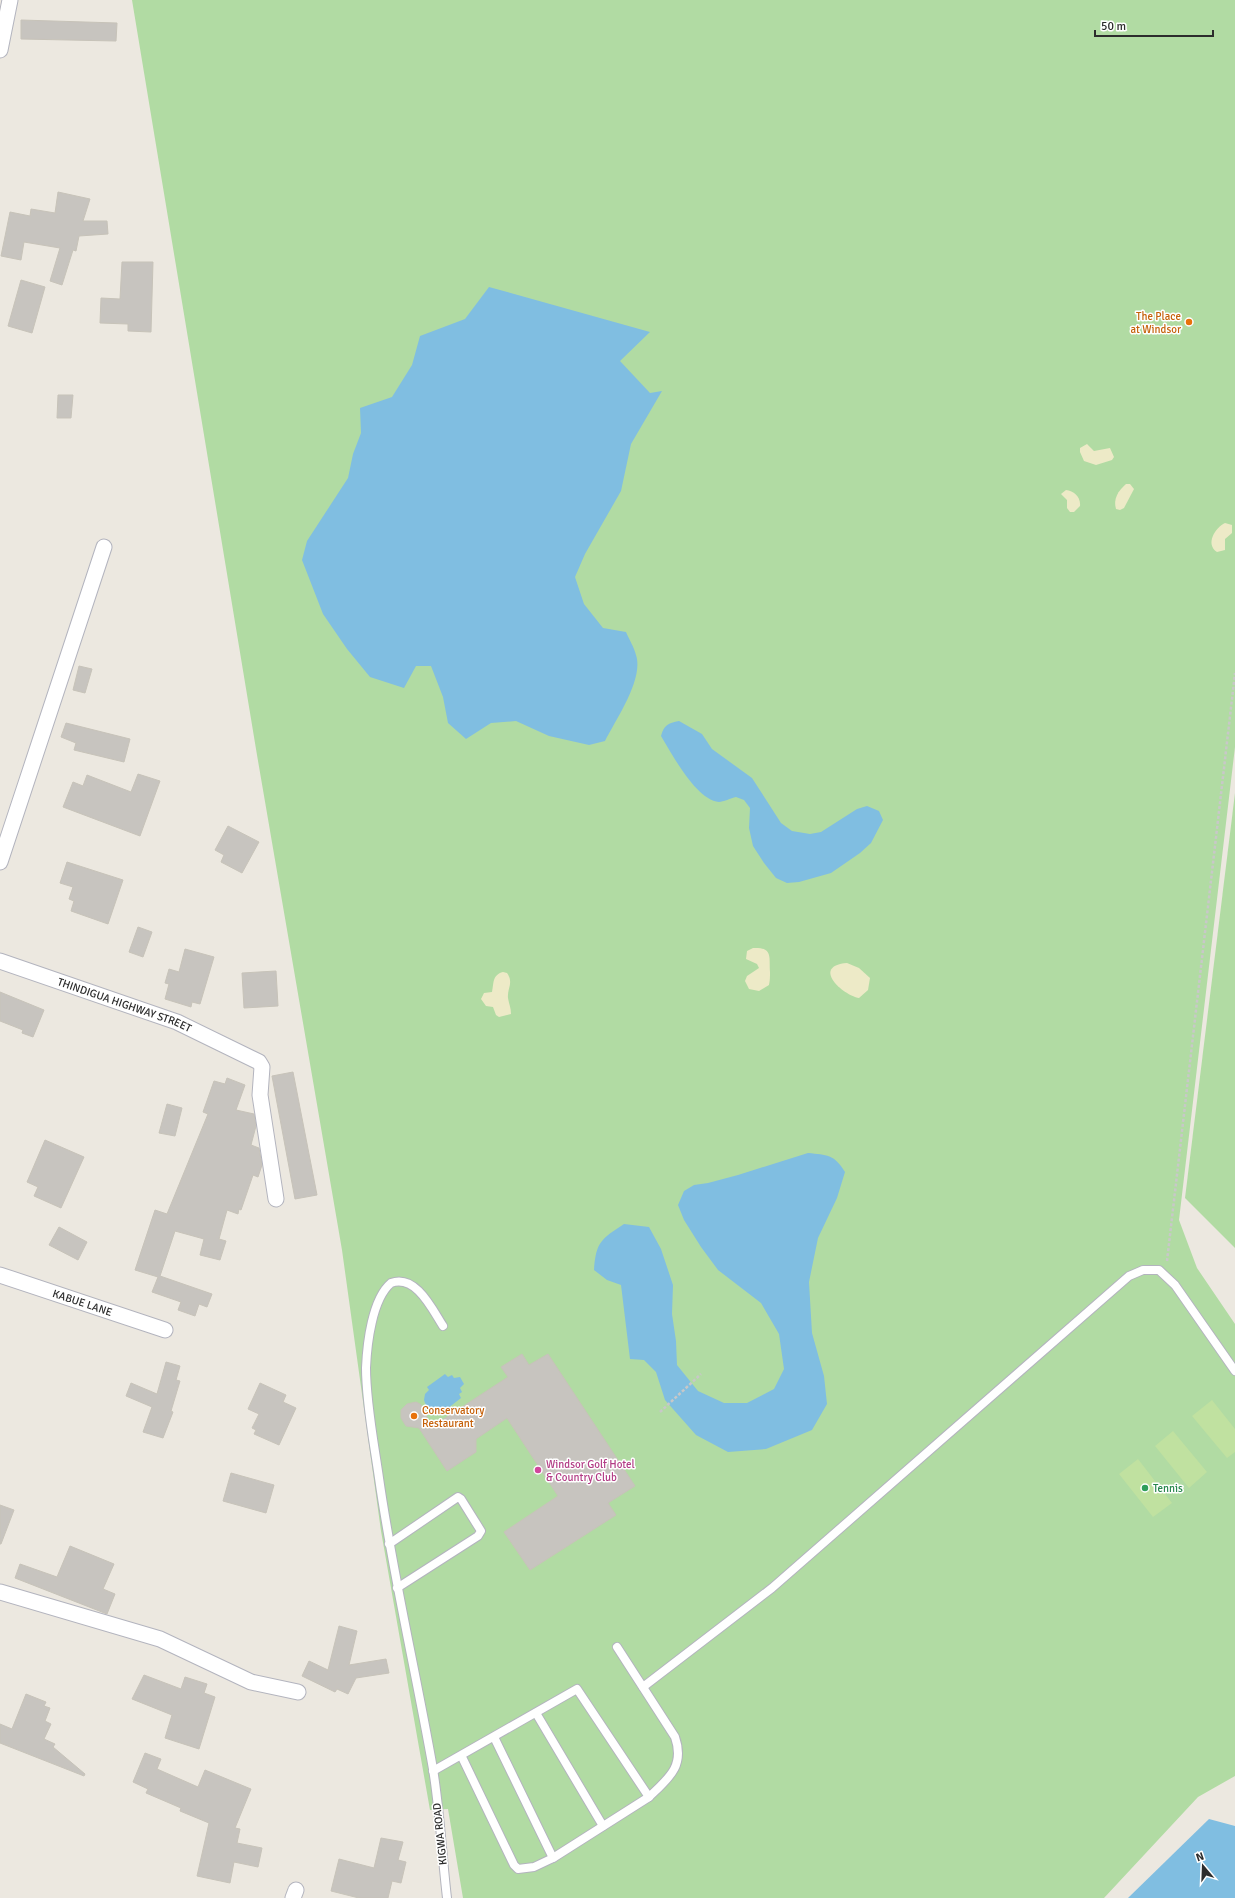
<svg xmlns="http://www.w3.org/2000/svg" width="1235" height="1898" font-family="Signika,sans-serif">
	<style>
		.green { fill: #b1dba3 }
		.sand { fill: #edeac7 }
		.pitch { fill: #c0e1a0 }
		.water { fill: #80bee1 }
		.building { fill: #c7c4bf; stroke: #c7c3b9 }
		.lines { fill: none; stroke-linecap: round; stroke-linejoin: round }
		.lane-casing { stroke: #b3b4be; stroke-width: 10 }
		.street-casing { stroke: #b3b4be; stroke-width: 17 }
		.path { stroke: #c8c8c8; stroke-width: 2.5; stroke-dasharray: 3 2; stroke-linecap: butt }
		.lane { stroke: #fff; stroke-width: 8 }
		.street { stroke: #fff; stroke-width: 15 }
		.food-dot { fill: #e8710a; stroke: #fff; stroke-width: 1.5 }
		.hotel-dot { fill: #d1479c; stroke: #fff; stroke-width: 1.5 }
		.leisure-dot { fill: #2e9e5b; stroke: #fff; stroke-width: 1.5 }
		.labels { text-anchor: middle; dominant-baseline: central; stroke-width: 3; stroke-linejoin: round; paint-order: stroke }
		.food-label { font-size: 11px; fill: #c56008; stroke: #fff; text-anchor: end }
		.street-label { font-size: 11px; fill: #2c2c2c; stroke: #fff }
		.hotel-label { font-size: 11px; fill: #b23c85; stroke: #fff; text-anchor: start }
		.leisure-label { font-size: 11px; fill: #27864d; stroke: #fff; text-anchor: start }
	</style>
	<rect width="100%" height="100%" fill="#ece8e0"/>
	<g class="green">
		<polygon points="132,0 1235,0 1235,747 1179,1220 1197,1268 1235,1324 1235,1776 1198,1797 1104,1898 463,1898 448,1809 430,1810 381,1531 342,1250 257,755"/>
		<polygon points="1235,793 1235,1248 1185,1198"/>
	</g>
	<g class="sand">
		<polygon points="1087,444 1094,451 1110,448 1114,457 1112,460 1096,465 1084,461 1080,452 1080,448"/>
		<path d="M 1126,484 L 1130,484 L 1134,489 L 1124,508 L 1120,510 L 1116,509 C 1113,499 1118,491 1126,484 Z"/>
		<path d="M 1066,490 C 1074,491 1081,497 1080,506 L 1074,512 L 1070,512 L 1067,508 L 1067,500 L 1061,494 Z"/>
		<path d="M 1225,523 L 1232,525 L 1232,533 L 1225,539 L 1225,550 L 1217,552 C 1205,544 1215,528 1225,523 Z"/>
		<path d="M 753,948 C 773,947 769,957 770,972 C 770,977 770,980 769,985 L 759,991 L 749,989 L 745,981 L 747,976 L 759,968 L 757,964 L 746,959 L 747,951 Z"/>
		<path d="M 847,963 L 859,968 L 870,978 L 868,990 L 859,998 C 842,995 811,966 847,963 Z"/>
		<path d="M 503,972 L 507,973 C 514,983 507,988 508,998 C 509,1004 511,1008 511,1014 L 499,1017 L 496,1015 L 493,1007 L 486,1006 L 481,999 L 484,993 L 492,992 C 494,983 492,975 503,972 Z"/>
	</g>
	<g class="pitch">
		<polygon points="1212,1400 1235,1429 1235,1452 1227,1458 1192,1416"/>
		<polygon points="1173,1431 1207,1472 1189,1488 1155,1446"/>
		<polygon points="1138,1459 1172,1503 1153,1517 1119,1474"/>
	</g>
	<g class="water">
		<path d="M 489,287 L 650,332 L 620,361 L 650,393 L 662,391 L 631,444 L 621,491 L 585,554 L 575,577 L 584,604 L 603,628 L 626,632 C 629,639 634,647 636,655 C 644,679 616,719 605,741 L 589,745 L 549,736 L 516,721 L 491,723 L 466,739 L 448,723 L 443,697 L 431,666 L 416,666 L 404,688 L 370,677 L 347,649 L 323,614 L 302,560 L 307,541 L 348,478 L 353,454 L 361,433 L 360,408 L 392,397 L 412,365 L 420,336 L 465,319 Z"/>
		<path d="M 679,721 L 702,734 L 712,749 L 752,778 L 781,823 L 792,831 L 810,834 L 821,832 L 857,809 L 867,806 L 879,811 L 883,820 L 871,843 L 860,853 L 831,873 L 799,882 L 787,883 L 776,878 L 764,863 L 753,846 L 749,828 L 750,808 L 744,800 L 736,797 C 731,798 723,802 719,802 C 696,800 672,754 661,736 C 664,725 668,723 679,721 Z"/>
		<path d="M 808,1153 C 827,1155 834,1154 845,1172 L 837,1198 L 818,1238 L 809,1282 L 812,1333 L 824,1376 L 827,1404 L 812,1430 L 766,1449 L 728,1452 L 696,1435 L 665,1400 L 656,1372 L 644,1360 L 630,1359 L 621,1285 L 607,1280 L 594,1270 C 596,1242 601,1239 624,1224 L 649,1227 L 661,1249 L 673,1285 L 672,1314 L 676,1341 L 677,1365 L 698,1391 L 724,1403 L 747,1403 L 774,1389 L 784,1369 L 779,1334 L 761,1303 L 718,1270 L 701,1247 L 684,1220 L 678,1205 L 684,1191 L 694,1185 L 708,1183 L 738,1175 Z"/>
		<path d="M 445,1374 L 448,1377 L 452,1375 L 454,1378 L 460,1377 L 464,1384 L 460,1388 L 462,1392 L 459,1394 L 461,1398 L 443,1412 L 440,1408 C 432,1412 426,1408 424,1400 L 425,1394 L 429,1390 L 427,1387 Z"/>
		<polygon points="1209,1819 1235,1826 1235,1898 1128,1898"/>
	</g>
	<g class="building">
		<polygon points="21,20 117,23 116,41 21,39"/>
		<polygon points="58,192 90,199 83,221 107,221 108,234 79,236 76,251 73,250 62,285 50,281 60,248 24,242 21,260 1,256 10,212 30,216 31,209 55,213"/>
		<polygon points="122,262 153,262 151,332 128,331 128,324 100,323 101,298 120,299"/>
		<polygon points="21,280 45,287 32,333 8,326"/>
		<polygon points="58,395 73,395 71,418 57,418"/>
		<polygon points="79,666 92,669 85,693 73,690"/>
		<polygon points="66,723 130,739 124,762 74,750 76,743 61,737"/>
		<polygon points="138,774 160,781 140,836 63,807 73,782 83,786 87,775 131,792"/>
		<polygon points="228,826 259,842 242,873 221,862 224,855 215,850"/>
		<polygon points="67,862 123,880 108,924 71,911 74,901 69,899 73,887 60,883"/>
		<polygon points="138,927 152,932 143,957 129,952"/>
		<polygon points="185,949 214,957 200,1004 192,1002 191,1007 165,999 169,984 165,983 169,969 179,972"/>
		<polygon points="276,971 278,1006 244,1008 242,973"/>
		<polygon points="0,992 44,1010 33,1037 22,1033 23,1030 0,1021"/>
		<polygon points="293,1072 317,1195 295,1199 272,1076"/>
		<polygon points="227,1078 245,1085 236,1110 254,1114 256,1126 251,1145 259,1148 262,1165 258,1177 253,1175 241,1210 239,1209 238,1214 227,1210 219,1239 226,1241 220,1260 200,1255 204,1239 175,1231 160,1276 212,1294 207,1307 199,1304 195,1316 178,1310 181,1302 152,1292 158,1277 135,1270 155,1210 167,1214 208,1114 203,1112 214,1081 225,1084"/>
		<polygon points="167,1104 182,1108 175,1136 159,1133"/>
		<polygon points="45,1140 84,1157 61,1208 34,1196 38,1187 27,1182"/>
		<polygon points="59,1227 87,1242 78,1260 49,1245"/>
		<polygon points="522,1354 529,1365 548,1354 635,1486 608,1503 616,1515 530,1570 504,1532 558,1496 507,1418 476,1439 476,1452 447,1471 419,1428 406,1426 401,1418 401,1410 407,1404 416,1402 420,1404 425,1410 430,1428 508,1377 501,1367"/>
		<polygon points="166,1362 180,1366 176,1380 180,1381 171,1411 173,1412 163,1438 143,1432 152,1407 126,1396 131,1383 157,1394"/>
		<polygon points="260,1383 286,1395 283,1402 296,1408 279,1445 254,1434 256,1430 252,1428 259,1414 248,1409"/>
		<polygon points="231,1473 274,1485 266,1513 223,1501"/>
		<polygon points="0,1505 14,1510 1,1544 0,1544"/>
		<polygon points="70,1546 114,1564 103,1589 115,1594 107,1614 15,1578 20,1564 57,1577"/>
		<polygon points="339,1626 357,1631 349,1665 386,1659 389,1673 356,1678 348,1694 337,1689 335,1692 302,1676 309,1661 328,1670"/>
		<polygon points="144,1675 181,1689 185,1677 207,1684 204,1693 215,1697 199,1749 165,1738 172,1715 132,1699"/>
		<polygon points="26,1694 46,1702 44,1706 50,1708 45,1721 51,1724 44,1739 55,1744 53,1747 85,1774 84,1776 0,1743 0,1724 12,1729"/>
		<polygon points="145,1753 161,1759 157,1769 198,1787 205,1770 251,1789 235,1828 240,1829 237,1843 262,1848 258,1867 234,1862 230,1883 197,1876 209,1823 180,1811 181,1808 146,1793 148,1789 133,1782"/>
		<polygon points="381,1838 403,1842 398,1860 406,1862 401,1883 392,1881 388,1898 359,1898 331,1891 339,1859 374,1868"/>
	</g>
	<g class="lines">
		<defs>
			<g id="lane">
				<path d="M 443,1326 C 432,1309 416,1274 391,1283 C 372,1299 367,1344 366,1368 C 366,1403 374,1443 379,1478 C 393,1576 416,1672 433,1769 C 440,1812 442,1855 447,1898"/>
				<polyline points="389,1544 458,1497 461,1499 481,1531 478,1536 397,1588"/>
				<path d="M 617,1647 L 675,1737 C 685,1766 669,1778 649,1797"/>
				<polyline points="643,1687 772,1588 1129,1276 1143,1270 1159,1270 1175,1285 1235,1371"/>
				<polyline points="536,1713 603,1826"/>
				<polyline points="494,1737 553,1858"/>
				<polyline points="433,1771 577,1689 649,1797 553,1858 534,1867 518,1869 514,1865 461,1755"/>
			</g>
			<g id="street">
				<polyline points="0,50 10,0"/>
				<polyline points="0,862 104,547"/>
				<path id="s1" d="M 0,961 L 177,1022 L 259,1062 L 262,1067 L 260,1095 L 276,1199"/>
				<path id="s2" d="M 0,1275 L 165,1330"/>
				<polyline points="0,1592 160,1639 251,1682 298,1692"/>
				<polyline points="293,1898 296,1890"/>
			</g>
		</defs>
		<use href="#lane" class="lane-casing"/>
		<use href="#street" class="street-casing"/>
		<g class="path">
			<polyline points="1167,1261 1235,673"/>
			<polyline points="660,1412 701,1374"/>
		</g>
		<use href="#lane" class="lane"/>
		<use href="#street" class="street"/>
	</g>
	<g class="food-dot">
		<circle cx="1189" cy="322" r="4"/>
		<circle cx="414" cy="1416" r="4"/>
	</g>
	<circle class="hotel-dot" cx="538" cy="1470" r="4"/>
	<circle class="leisure-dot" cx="1145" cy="1488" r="4"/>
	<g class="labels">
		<g class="food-label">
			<text x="1181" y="316">The Place<tspan x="1181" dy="13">at Windsor</tspan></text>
			<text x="422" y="1410" text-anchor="start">Conservatory<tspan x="422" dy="13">Restaurant</tspan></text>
		</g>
		<g class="street-label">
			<text stroke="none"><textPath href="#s1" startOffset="132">THINDIGUA HIGHWAY STREET</textPath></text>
			<text stroke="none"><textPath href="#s2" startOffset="87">KABUE LANE</textPath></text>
			<text transform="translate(440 1834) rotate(-96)">KIGWA ROAD</text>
		</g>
		<g class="hotel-label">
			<text x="546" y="1464">Windsor Golf Hotel<tspan x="546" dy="13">&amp; Country Club</tspan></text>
		</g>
		<g class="leisure-label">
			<text x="1153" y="1488">Tennis</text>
		</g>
	</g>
	<g transform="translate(1203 1866) rotate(341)" stroke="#ffffff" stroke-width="3" paint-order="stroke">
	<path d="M0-3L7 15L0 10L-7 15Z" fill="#2c2c2c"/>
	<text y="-6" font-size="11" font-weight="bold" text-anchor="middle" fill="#2c2c2c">N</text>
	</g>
	<path d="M1095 30v6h118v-6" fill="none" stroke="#2c2c2c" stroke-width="2"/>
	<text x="1101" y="30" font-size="12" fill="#2c2c2c" stroke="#ffffff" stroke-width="3" paint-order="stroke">50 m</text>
</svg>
